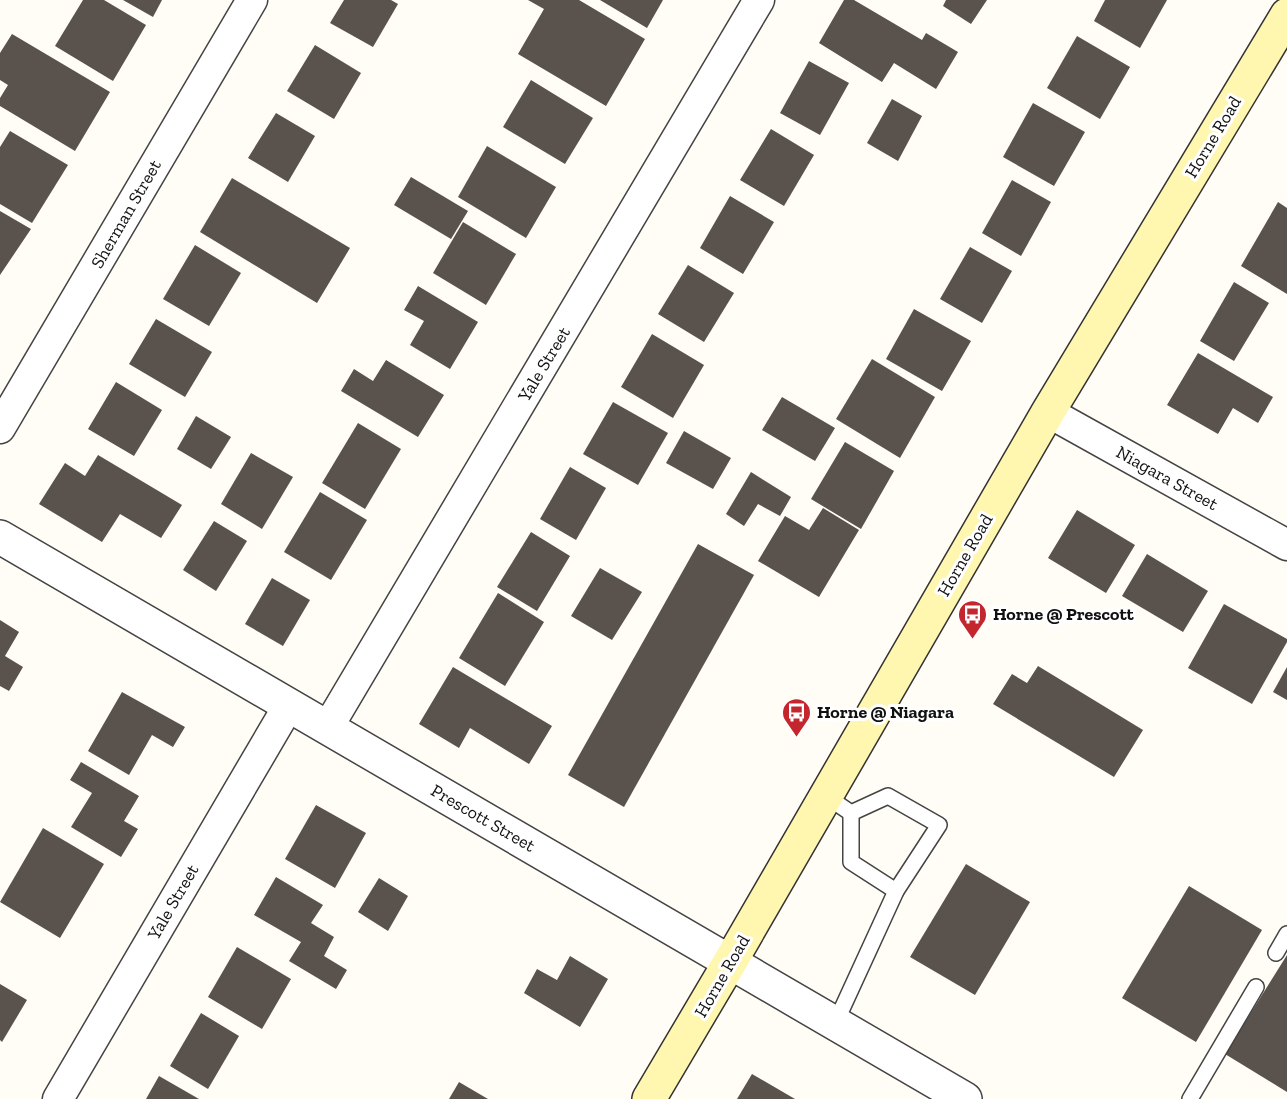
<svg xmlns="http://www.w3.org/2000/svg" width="1287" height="1099" font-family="'Zilla Slab',serif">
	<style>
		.building { fill: #5a524d }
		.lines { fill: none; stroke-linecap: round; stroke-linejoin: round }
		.service-casing { stroke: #444; stroke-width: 18 }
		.minor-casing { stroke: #444; stroke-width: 33 }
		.tertiary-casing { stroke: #444; stroke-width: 36 }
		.secondary-casing { stroke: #333; stroke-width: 36 }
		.service { stroke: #fff; stroke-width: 15 }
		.minor { stroke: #fff; stroke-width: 30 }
		.tertiary { stroke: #fff; stroke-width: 33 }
		.secondary { stroke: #fff6b0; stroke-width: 33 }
		.labels { text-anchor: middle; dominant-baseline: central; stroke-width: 6; stroke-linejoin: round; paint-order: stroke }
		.street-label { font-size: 18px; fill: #111; stroke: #fff }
		.poi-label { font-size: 18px; font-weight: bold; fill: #111; stroke: #fff; text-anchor: start }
	</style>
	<rect width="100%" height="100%" fill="#fffdf5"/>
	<g class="building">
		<polygon points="83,0 104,0 146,25 113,81 55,46"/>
		<polygon points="123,0 162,0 153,17"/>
		<polygon points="344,0 391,0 398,4 373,47 330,23"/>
		<polygon points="528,0 579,0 645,39 606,106 518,54 544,9"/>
		<polygon points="600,0 663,0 647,28"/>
		<polygon points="844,0 854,0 922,40 926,33 958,52 936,89 894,63 882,82 819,43"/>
		<polygon points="946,0 987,0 971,24 943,6"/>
		<polygon points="1105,0 1167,0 1140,48 1094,21"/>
		<polygon points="12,34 110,92 75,151 0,106 0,98 8,85 0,80 0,53"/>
		<polygon points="1077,36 1130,67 1100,119 1047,88"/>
		<polygon points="315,45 361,73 334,119 287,91"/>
		<polygon points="809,61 849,83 820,135 780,113"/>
		<polygon points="531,80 593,118 565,164 503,127"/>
		<polygon points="892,99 922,116 898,161 867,143"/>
		<polygon points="1033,103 1085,132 1054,186 1003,157"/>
		<polygon points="276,113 315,136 288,182 248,158"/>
		<polygon points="771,129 814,155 784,206 740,180"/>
		<polygon points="10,131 68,165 32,223 0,204 0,147"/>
		<polygon points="487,146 556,187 526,238 458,197"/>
		<polygon points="411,177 468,211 451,239 394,205"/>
		<polygon points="232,178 350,248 317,303 200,232"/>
		<polygon points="1012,180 1051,202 1021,256 982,233"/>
		<polygon points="730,196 774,222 743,274 700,248"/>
		<polygon points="1278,202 1287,208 1287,294 1241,266"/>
		<polygon points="0,211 31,229 0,275"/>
		<polygon points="463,222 516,254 486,305 433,273"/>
		<polygon points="195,245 241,273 209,326 163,299"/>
		<polygon points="970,247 1012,271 982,323 940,299"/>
		<polygon points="688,265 734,293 704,342 658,314"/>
		<polygon points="1234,282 1269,303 1234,361 1200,341"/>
		<polygon points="418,286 478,322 450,369 410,345 424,321 404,310"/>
		<polygon points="914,309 971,341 942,391 886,359"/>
		<polygon points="156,319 212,352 185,397 129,364"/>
		<polygon points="652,334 704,365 673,418 621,387"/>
		<polygon points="1198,353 1273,397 1258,423 1233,408 1218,434 1167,405"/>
		<polygon points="872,359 935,397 900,458 836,419"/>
		<polygon points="386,360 444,395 418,437 341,391 354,369 373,381"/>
		<polygon points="116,382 162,410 134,456 88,429"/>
		<polygon points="782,397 835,428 815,461 762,430"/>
		<polygon points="613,402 668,433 638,485 583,454"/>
		<polygon points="196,416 231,437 211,469 177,449"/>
		<polygon points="358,423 401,449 365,509 322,483"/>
		<polygon points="684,431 731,458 713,489 666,463"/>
		<polygon points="845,442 894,471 861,529 811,499"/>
		<polygon points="251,453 293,477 262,529 221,504"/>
		<polygon points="98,455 182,505 161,538 120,514 102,542 39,504 65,463 85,476"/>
		<polygon points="570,467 606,488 576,540 540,519"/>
		<polygon points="751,472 791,497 780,516 758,504 744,526 726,514"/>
		<polygon points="320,492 367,520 331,580 284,552"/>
		<polygon points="823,508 859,530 819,597 758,561 785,516 809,530"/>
		<polygon points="1077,510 1135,545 1106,593 1048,558"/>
		<polygon points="214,521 247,541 216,591 183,570"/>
		<polygon points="531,532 570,556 537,611 497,587"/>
		<polygon points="698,544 754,575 624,807 568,775"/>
		<polygon points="1147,554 1208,591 1183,632 1122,596"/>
		<polygon points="600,568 642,592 612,640 571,616"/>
		<polygon points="272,578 310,600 283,646 245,624"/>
		<polygon points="498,593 544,622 505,686 459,658"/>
		<polygon points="1224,604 1287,639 1287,642 1252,704 1188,668"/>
		<polygon points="0,620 19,632 5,656 23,667 9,691 0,686"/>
		<polygon points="1038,666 1143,730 1114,777 993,704 1012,674 1027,683"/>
		<polygon points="453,667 552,726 529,764 470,728 459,748 419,724"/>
		<polygon points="1287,667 1287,700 1273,692"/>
		<polygon points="122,692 185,727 173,747 152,735 129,775 88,751"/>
		<polygon points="81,762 139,796 124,821 138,829 121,857 71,827 92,793 70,780"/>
		<polygon points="316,805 366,833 335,888 285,859"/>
		<polygon points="43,828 104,864 60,938 0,902"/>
		<polygon points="966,864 1030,902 975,995 910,957"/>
		<polygon points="276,877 323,905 311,923 334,937 324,956 347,970 336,989 289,961 301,942 254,915"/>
		<polygon points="379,878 408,896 388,931 358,912"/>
		<polygon points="1189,886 1262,930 1196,1042 1122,998"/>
		<polygon points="237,947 291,979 262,1029 208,997"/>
		<polygon points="1287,955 1287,1092 1225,1054"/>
		<polygon points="570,956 608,979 580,1027 524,993 537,969 557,980"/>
		<polygon points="0,984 27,1000 2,1042 0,1040"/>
		<polygon points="201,1013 239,1036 208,1089 170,1066"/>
		<polygon points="752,1074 795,1099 737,1099"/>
		<polygon points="159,1076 199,1099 146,1099"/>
		<polygon points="459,1082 488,1099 449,1099"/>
	</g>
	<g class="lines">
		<defs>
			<g id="service">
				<polyline points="826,796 851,813 888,796 939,825 896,891 835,1024"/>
				<polyline points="851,813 851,862 896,891"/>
				<polyline points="1276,953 1287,934"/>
				<polyline points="1190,1099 1256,987"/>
			</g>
			<g id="minor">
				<polyline points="1048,412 1287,545"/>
				<polyline points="0,428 252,0"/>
				<polyline points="328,727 759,0"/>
				<polyline points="58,1099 289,705"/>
			</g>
			<polyline id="tertiary" points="0,537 965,1099"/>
			<polyline id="secondary" points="649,1099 730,962 1048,412 1287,15"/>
		</defs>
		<use href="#service" class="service-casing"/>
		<use href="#minor" class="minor-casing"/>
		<use href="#tertiary" class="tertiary-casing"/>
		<use href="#secondary" class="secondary-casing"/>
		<use href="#service" class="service"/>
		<use href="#minor" class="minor"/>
		<use href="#tertiary" class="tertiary"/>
		<use href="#secondary" class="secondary"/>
	</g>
	<defs>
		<symbol id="bus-pin" viewBox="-11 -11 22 30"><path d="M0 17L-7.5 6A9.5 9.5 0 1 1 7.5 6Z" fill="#c4262e" stroke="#fff"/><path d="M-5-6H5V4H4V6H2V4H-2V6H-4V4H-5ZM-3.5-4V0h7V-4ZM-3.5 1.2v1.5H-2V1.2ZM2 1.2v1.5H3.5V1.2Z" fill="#fff"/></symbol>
	</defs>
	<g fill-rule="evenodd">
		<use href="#bus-pin" x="956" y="598" width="33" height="45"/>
		<use href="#bus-pin" x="780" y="696" width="33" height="45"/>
	</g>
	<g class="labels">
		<g class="street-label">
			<text transform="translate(1213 137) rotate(-59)">Horne Road</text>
			<text transform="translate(126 214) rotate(-60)">Sherman Street</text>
			<text transform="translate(544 364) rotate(-59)">Yale Street</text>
			<text transform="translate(1167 478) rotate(29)">Niagara Street</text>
			<text transform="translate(965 555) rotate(-60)">Horne Road</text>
			<text transform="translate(483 818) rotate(30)">Prescott Street</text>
			<text transform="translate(173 902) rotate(-60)">Yale Street</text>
			<text transform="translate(722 976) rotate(-60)">Horne Road</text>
		</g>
		<g class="poi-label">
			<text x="993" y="614">Horne @ Prescott</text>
			<text x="817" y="712">Horne @ Niagara</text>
		</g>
	</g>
</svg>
